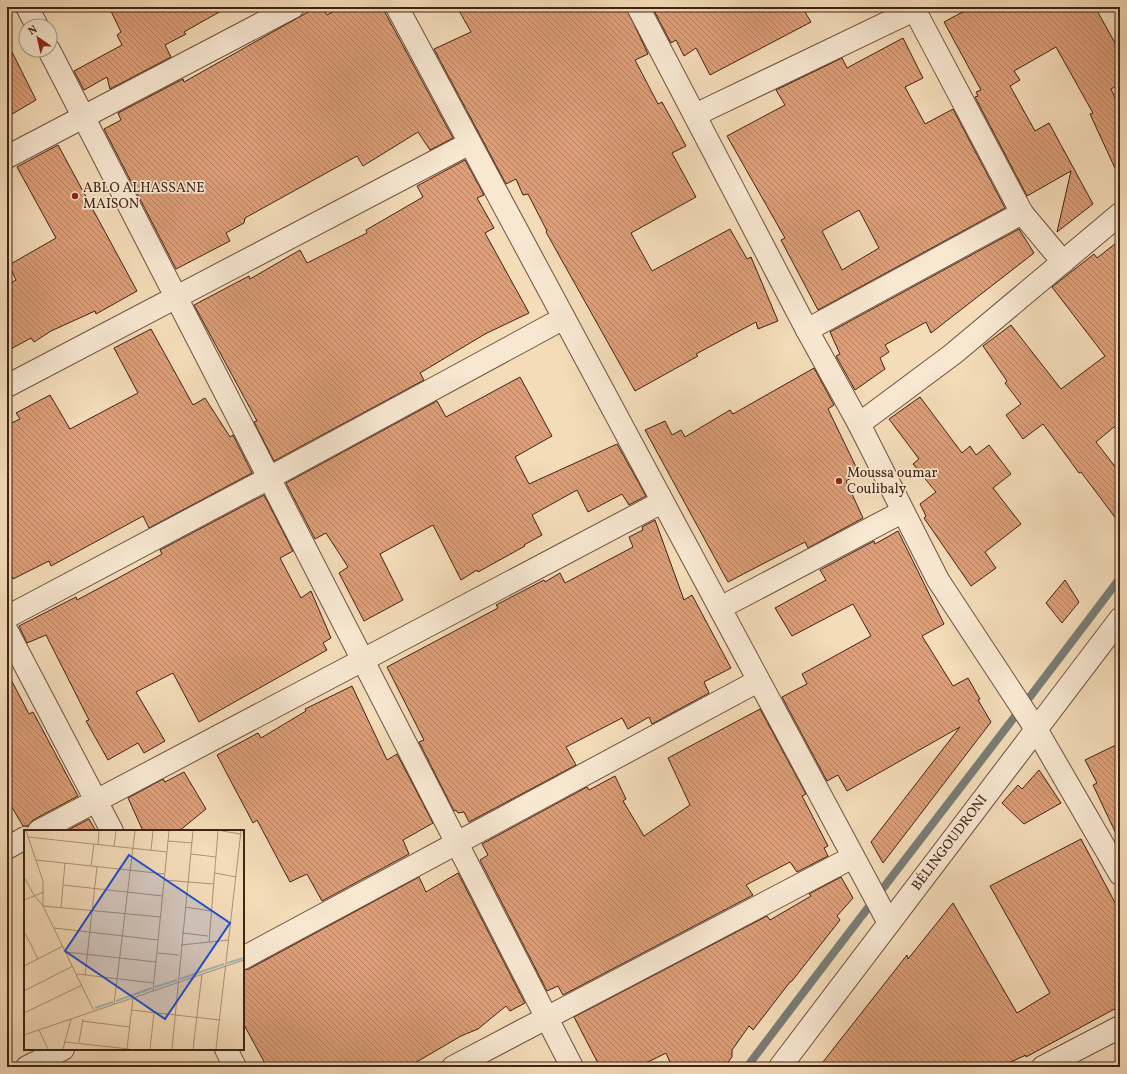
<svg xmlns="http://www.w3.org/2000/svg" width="1127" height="1074" font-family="Vollkorn,serif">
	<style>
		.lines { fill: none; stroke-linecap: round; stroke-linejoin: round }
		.stream { stroke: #797d77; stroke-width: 8 }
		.building { fill: url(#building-back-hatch); stroke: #412314; fill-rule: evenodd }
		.minor-casing { stroke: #6e513d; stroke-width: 24 }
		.tertiary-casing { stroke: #6e513d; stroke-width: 24 }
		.minor { stroke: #f8e8d2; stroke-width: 22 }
		.tertiary { stroke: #f8e8d2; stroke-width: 22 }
		.poi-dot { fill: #8f2418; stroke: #f8e8d2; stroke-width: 1.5 }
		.labels { text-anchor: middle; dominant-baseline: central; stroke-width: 3.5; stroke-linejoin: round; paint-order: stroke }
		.poi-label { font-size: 14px; fill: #412314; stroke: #f8e8d2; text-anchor: start }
		.street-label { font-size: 14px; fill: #412314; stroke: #f8e8d2 }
		.inset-river { fill: none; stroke: #9fb9b9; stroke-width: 2 }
		.inset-road { fill: none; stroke: #ac9277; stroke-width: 1 }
		.view { fill: #1d4ed8; fill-opacity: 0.15; stroke: #1d4ed8; stroke-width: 2 }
		.inset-edge { fill: none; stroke: #412314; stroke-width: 2 }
	</style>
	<defs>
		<pattern id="building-back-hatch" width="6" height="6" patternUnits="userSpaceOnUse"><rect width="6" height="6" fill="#de9e77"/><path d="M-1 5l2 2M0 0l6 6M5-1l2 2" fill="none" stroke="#b68060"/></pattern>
	</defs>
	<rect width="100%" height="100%" fill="#f4dcb9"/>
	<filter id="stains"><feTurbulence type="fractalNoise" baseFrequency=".005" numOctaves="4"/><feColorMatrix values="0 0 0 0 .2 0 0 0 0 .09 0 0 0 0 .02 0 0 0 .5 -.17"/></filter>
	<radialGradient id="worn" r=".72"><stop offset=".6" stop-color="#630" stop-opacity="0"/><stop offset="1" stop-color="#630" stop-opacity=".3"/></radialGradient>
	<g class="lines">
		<path class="stream" d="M 747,1067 C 870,903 997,742 1120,578"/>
	</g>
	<g class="building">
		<polygon points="109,7 228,7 184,32 186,34 165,45 171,57 110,89 107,77 84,90 74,71 122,45 117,35 121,32"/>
		<polygon points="317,7 322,7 327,15 342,7 382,7 453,138 430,150 418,132 363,166 357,156 245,218 244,223 226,233 230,241 176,269 104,129 121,120 118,113 183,79 184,82"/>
		<polygon points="457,7 626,7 648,54 635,60 658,104 662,102 686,146 672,153 696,197 631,233 652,271 730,229 747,259 751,257 778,321 758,329 756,322 696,354 698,356 635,391 546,232 547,231 528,194 523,195 516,179 506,184 434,49 471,32"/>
		<polygon points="652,7 802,7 811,22 710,75 696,48 684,56 676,40 671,43"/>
		<polygon points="972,7 1095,7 1120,52 1120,84 1111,89 1120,109 1120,179 1090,114 1093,113 1056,47 1014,71 1020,80 1010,86 1035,131 1049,123 1093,204 1057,232 1071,171 1027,196 975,97 978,96 976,92 981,90 944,22"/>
		<path d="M 903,38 L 923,78 L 905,87 L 925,124 L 953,109 L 1005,208 L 818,310 L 781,240 L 785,238 L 727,136 L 785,105 L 776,90 L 842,58 L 847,68 ZM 859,210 L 879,248 L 842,270 L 822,231 Z"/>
		<polygon points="7,42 36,100 7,117"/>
		<polygon points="58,145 137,291 96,314 95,311 51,331 34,342 31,338 7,351 7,285 16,280 9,265 56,238 17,167"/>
		<polygon points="465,160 484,195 477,198 494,228 485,233 529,313 485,334 420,373 424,380 274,461 254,422 257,421 194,305 249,276 250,279 300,250 307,263 367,233 366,230 423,197 417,186"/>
		<polygon points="1019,229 1034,253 931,333 926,322 885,345 889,352 880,358 885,369 855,390 836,356 840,354 830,332"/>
		<polygon points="1120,240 1120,422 1096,442 1120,473 1120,524 1081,472 1079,473 1043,424 1023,439 1006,415 1021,404 1005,383 1007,381 983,346 1011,325 1061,389 1105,356 1052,287 1094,254 1097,258"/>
		<polygon points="151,329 193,405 205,398 230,437 233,435 252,473 149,528 143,516 51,566 49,561 13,579 7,567 7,425 20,419 16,413 50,395 70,429 138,393 114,348"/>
		<polygon points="814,368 834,405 828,409 859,473 846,481 863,518 808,548 805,542 728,582 645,430 665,421 672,435 681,430 685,437 730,410 733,414"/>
		<polygon points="520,377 552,436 515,457 529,484 617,444 646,496 629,505 622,494 588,512 577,490 532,515 542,535 524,545 525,546 478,572 477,570 461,580 433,525 380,554 403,600 364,621 339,573 348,567 326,533 315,539 286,483 437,401 446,417"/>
		<polygon points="920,397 962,453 970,446 976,455 989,445 1011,474 993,488 1021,524 985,552 996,568 971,586 924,518 926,516 920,504 936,492 913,464 919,459 889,419"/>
		<polygon points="264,495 293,551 280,558 301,598 311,591 331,638 323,643 327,650 199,722 173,673 136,692 165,741 144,753 138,743 108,760 86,721 89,720 46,635 27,643 19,626 76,597 77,600 120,577 162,554 160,550"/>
		<polygon points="655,520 684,600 692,595 731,668 704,682 709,693 652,724 649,717 628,729 622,718 566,747 576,765 469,822 464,812 458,813 456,810 454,811 419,742 424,740 387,667 498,608 496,605 544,580 545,582 560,573 565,583 633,547 629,537 643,530 642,527"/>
		<polygon points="898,531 944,624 922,636 953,686 968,678 980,699 978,700 991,722 883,863 871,842 960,727 847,791 838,775 827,781 782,697 807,684 802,674 871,636 853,604 792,636 775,608 826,580 820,570 874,541 875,544"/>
		<polygon points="1065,580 1079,602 1062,623 1046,603"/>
		<polygon points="7,672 29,714 33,712 78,796 33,820 28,826 23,826 7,799"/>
		<polygon points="352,686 387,760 397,754 433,823 403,840 409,854 322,901 307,874 290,882 257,820 253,823 217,755 258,733 261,738 306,711 305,709"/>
		<polygon points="760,709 806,794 802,796 828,846 824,848 828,856 797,872 790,862 746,885 753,895 563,995 558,986 547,991 480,860 488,855 482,844 587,787 589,790 615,776 626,799 623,801 644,836 690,805 668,758"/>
		<polygon points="1120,743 1120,842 1093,785 1097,783 1085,760"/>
		<polygon points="1039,770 1061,803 1024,824 1002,803 1018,785 1022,789"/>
		<polygon points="184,772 206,809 179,831 143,831 128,798 163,779 165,782"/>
		<polygon points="89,819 96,831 66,831"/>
		<polygon points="1081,839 1120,912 1120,1006 1026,1057 1026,1055 1000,1067 819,1067 907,955 908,959 953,903 1017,1013 1050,993 990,886"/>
		<polygon points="458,873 525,1003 510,1011 506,1006 478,1029 461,1036 408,1067 267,1067 243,1023 243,970 249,969 419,877 426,892"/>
		<polygon points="841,877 853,898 837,916 840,920 792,981 790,982 753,1030 749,1026 732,1050 732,1057 724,1067 672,1067 666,1053 638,1067 600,1067 574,1017 767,916 770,920 811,896 809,894"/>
	</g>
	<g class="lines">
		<defs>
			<g id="minor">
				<polyline points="27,7 37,26"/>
				<polyline points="397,7 889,923"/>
				<polyline points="638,7 807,330 859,424 938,580 1036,729 1120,874"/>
				<polyline points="913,7 1022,213 1063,262"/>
				<polyline points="49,50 572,1067"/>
				<polyline points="695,115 914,10"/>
				<polyline points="7,157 293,7"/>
				<polyline points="807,330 1022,213"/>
				<polyline points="7,386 470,143"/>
				<polyline points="859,424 953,354 1120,214"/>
				<polyline points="720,608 902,512"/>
				<polyline points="7,617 269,478 564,318"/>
				<polyline points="7,631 112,831"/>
				<polyline points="39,831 662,502"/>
				<polyline points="7,848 25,838"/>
				<polyline points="243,958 758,681"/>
				<polyline points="226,1049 235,1067"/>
				<polyline points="27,1067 63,1049"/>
				<polyline points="453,1067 853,857"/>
				<polyline points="1043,1067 1120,1027"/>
			</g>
			<polyline id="tertiary" points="780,1067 1120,619"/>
		</defs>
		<use href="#minor" class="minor-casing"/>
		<use href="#tertiary" class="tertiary-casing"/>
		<use href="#minor" class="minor"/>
		<use href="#tertiary" class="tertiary"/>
	</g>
	<g class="poi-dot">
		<circle cx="75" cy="196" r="4"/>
		<circle cx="839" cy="481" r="4"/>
	</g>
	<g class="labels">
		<g class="poi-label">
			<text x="83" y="188">ABLO ALHASSANE<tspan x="83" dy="16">MAISON</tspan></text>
			<text x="847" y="473">Moussa oumar<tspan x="847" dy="16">Coulibaly</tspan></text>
		</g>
		<g class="street-label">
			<text transform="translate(950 843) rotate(-53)">BÉLINGOUDRONI</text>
		</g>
	</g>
	<g transform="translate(24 830)">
		<rect width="220" height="220" fill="#f4dcb9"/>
		<path class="inset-river" d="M 203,133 L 220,128M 156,149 L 200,134M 131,157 L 153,150M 92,171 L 128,158M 71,178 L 89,172"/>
		<path class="inset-road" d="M 2,1 L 19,51 L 19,76M 198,1 L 217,4M 4,7 L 143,22M 144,11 L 168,13M 74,15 L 75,1M 90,16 L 92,1M 127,20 L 129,1M 167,24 L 192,27M 12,30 L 141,44M 67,36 L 70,14M 191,43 L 212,47M 0,47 L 10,65 L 19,76 L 70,181M 140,50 L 190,54M 39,55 L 139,66M 0,70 L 20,62M 19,76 L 137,87M 37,77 L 41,33M 161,77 L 187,81M 30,98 L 134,110M 0,101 L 14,129M 158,103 L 184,106M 185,112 L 194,1M 157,115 L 205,110M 42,122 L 132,132M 133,123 L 155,125M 0,136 L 39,116M 53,144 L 130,153M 61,145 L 73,37M 0,161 L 49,136M 129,161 L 145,1M 90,174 L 111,1M 107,180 L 196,190M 0,183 L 58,155M 58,191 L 106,197M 15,200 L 24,219M 0,205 L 220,130M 41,212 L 105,219M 55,212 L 59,189M 39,219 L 47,189M 103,219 L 109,168M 126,219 L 130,183M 148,219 L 169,1M 169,219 L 178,144M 192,219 L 217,1"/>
		<path class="view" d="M 105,25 L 206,93 L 141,189 L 41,121 Z"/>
		<rect width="220" height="220" class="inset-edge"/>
	</g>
	<rect width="1127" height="1074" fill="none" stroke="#f4dcb9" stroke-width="24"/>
	<rect x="8" y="8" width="1111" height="1058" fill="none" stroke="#412314" stroke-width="2"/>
	<rect x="12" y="12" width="1103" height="1050" fill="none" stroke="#412314"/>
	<g transform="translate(38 38) rotate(326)"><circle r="19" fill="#f8e8d2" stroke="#af9986"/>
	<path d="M0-3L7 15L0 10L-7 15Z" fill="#8f2418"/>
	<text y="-6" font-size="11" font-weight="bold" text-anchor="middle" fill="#412314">N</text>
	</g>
	<rect width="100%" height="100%" filter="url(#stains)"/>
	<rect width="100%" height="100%" fill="url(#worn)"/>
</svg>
